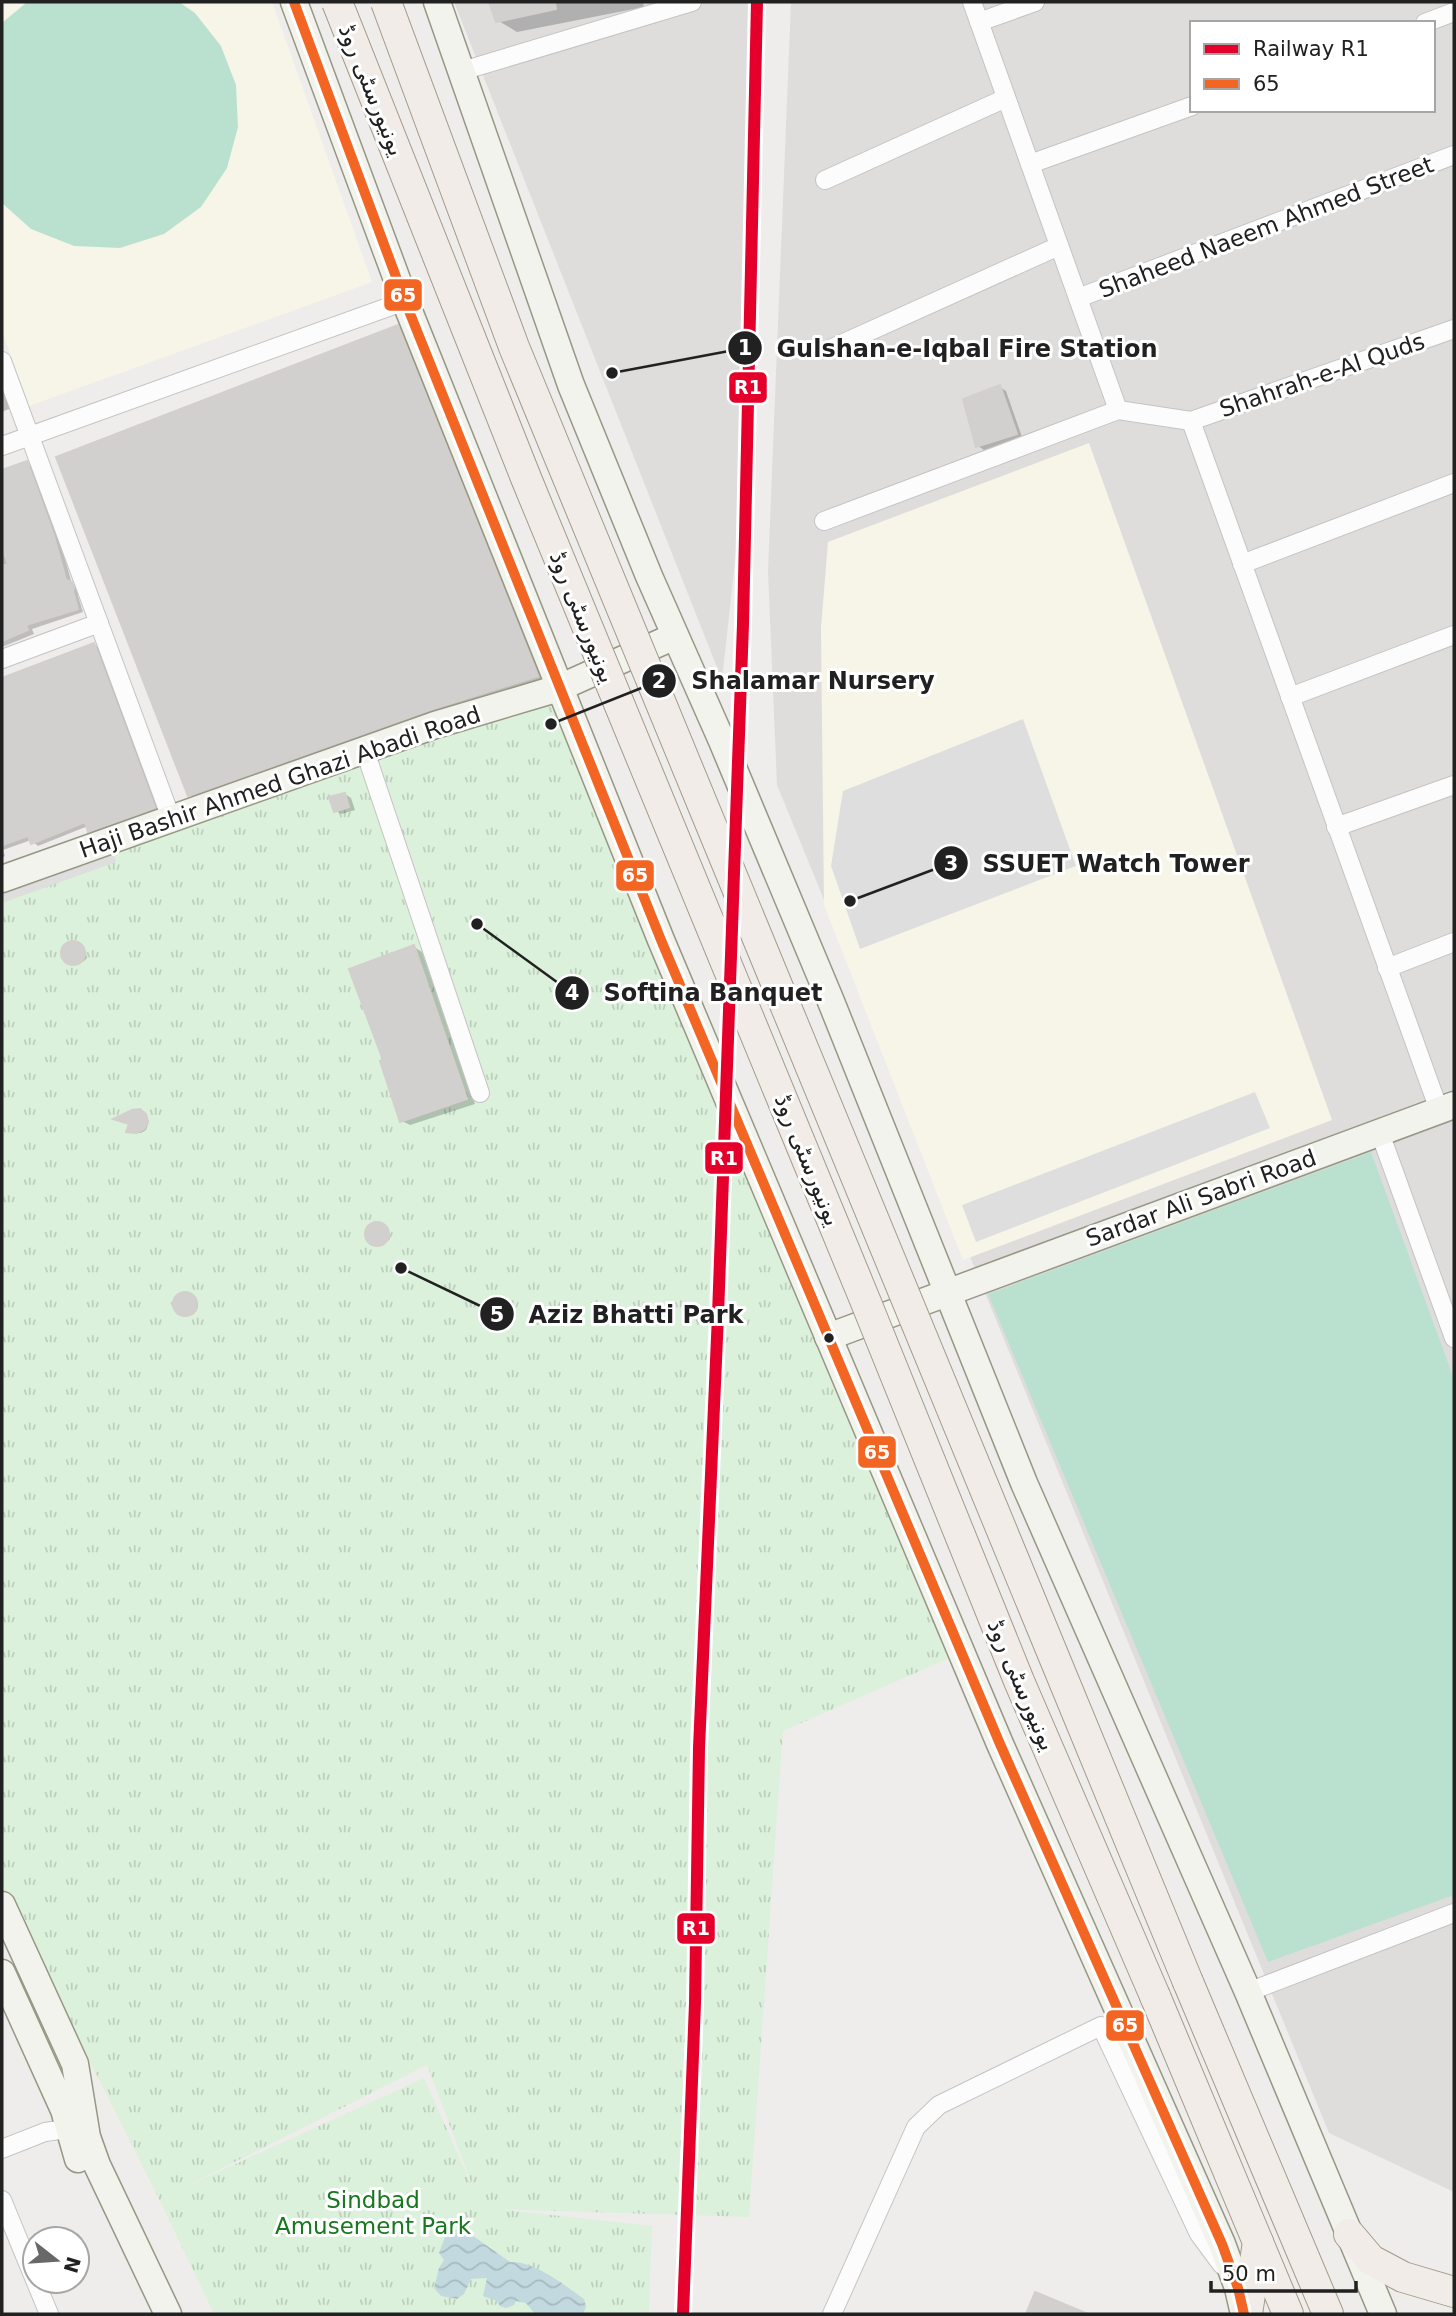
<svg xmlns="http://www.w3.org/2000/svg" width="1456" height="2316" viewBox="0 0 1456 2316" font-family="'DejaVu Sans',Vazirmatn,sans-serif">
  <defs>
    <pattern id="park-tufts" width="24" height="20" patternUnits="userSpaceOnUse" patternTransform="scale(1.75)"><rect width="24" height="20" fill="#dbf1db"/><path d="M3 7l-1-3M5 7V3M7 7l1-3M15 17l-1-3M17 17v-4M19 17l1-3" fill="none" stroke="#bccebc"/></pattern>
    <pattern id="water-waves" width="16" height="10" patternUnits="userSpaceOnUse" patternTransform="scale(1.75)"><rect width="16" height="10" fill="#c2d9df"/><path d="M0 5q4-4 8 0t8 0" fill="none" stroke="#a6babf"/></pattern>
  </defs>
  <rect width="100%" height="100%" fill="#efedeb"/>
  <g fill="#dedddc" fill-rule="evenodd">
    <polygon points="454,2 753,2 743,489 722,680"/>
    <path d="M791 2H1454V2192L1329 2133 777 785 768 571ZM1192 23H1433V110H1192Z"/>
  </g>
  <g fill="#f7f5e8">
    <polygon points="2,2 272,2 372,282 29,406 2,331"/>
    <polygon points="1089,443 1332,1120 963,1260 824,905 821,628 828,542"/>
  </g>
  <path fill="url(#park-tufts)" fill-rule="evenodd" d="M557 685 961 1653 783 1731 749 2217 496 2209 652 2226 649 2314H214L159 2199 2 1887V882ZM427 2065 474 2190 424 2078 185 2187Z"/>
  <g fill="#bae1d0">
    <polygon points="27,2 179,2 195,13 221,46 236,85 238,127 227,168 201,207 164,234 120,248 74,246 31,229 2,203 2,23"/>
    <polygon points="1371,1152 1454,1379 1454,1895 1268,1962 988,1294"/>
  </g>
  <g fill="#dfdede">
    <polygon points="1023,719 1076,866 860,949 831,866 843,791"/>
    <polygon points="113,852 116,862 2,903 2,892"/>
    <polygon points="1255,1092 1270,1128 976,1242 962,1205"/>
  </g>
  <path fill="url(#water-waves)" d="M453 2229 469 2233 510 2262C535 2261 564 2285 584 2299L586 2307 583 2314H535L526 2303 516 2301 514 2305 506 2308 500 2306 497 2301 483 2296 487 2278 471 2279 464 2294 457 2299 441 2296 434 2288 439 2268 444 2260 439 2253 446 2234Z"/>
  <g fill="#0003">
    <polygon points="490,2 643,2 644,7 517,32 497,20"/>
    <polygon points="398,327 411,335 550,683 203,803 189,795"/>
    <polygon points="2,380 11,408 2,412"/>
    <polygon points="1000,387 1006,391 1022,437 984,450 978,446"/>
    <polygon points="27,463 33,467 60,541 72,584 78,588 80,593 78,596 83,612 32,629 34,634 2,647 2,472"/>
    <polygon points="94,645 100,648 160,811 96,834 90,830 88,826 38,846 31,840 3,850 5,856 2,858 2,684"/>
    <polygon points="345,794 351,798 355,810 342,814 336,811"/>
    <polygon points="70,943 81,945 86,953 87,958 84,961 75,965 65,959 63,953 64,947"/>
    <polygon points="414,947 422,952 475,1104 410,1125 402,1121"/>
    <polygon points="143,1113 149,1121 146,1130 141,1133 128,1131"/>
    <polygon points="374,1224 387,1228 390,1239 382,1246 372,1243 367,1234 368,1228"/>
    <circle cx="187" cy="1305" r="11"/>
  </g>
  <g fill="#d2d0ce" stroke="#d2cfcc" stroke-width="2">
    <polygon points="489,2 555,2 556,9 496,22"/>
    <polygon points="398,325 538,676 430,710 188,796 56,457"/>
    <polygon points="1000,385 1017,434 976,447 963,399"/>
    <polygon points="27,461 54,536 66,580 72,582 74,588 73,591 78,609 26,625 28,630 2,641 2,566 8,564 2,548 2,470"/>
    <polygon points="94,643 155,808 88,832 85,822 31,844 28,836 2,845 2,678"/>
    <polygon points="345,793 349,807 334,812 329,797"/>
    <circle cx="73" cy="953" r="12"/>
    <polygon points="414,945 467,1099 400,1122 380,1061 383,1060 349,969"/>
    <polygon points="140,1109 146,1114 148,1122 144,1129 137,1133 126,1132 129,1124 113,1119 132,1110"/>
    <circle cx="377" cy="1234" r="12"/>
    <circle cx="185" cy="1304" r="12"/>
    <polygon points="1035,2292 1088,2314 1026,2314"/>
  </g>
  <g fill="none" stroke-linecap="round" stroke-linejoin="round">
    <g stroke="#c5c4c3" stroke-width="20">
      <g id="street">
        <polyline points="972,2 1118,410"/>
        <polyline points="979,22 1035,2"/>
        <polyline points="1425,23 1454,12"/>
        <polyline points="462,71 692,2"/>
        <polyline points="1030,164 1192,106"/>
        <polyline points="825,180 1006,98"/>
        <polyline points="1078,298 1454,155"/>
        <polyline points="828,350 1059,246"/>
        <polyline points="2,361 171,818"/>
        <polyline points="1191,421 1439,1110"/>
        <polyline points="2,446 405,301"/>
        <polyline points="824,521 1118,410 1191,421 1454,329"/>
        <polyline points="1242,564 1454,483"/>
        <polyline points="2,659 99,623"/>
        <polyline points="1290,697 1454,635"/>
        <polyline points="365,751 480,1093"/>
        <polyline points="1336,827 1454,785"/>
        <polyline points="1387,968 1454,942"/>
        <polyline points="1380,1133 1454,1338"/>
        <polyline points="1248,1992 1454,1913"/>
        <polyline points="2,2149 45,2132 67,2129 78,2125"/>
        <polyline points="2,2200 49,2314"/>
        <polyline points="832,2314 916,2127 939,2105 1101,2026 1199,2234 1222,2265"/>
      </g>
    </g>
    <g stroke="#969784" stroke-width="29">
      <g id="secondary">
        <polyline points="294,2 405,301 661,940 1000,1744 1222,2244 1238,2288 1244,2314"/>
        <polyline points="437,2 571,385 649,576 722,741 830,999 1024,1483 1248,1992 1383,2314"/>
        <polyline points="2,879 435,725 559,688 675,636"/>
        <polyline points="828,1337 1454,1105"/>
        <polyline points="2,1905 75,2064 87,2137 97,2165 168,2314"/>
        <polyline points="2,1973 64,2110 78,2159"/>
      </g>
    </g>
    <g stroke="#a49a89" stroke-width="32">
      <g id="primary">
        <polyline points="1188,1982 1328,2314"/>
        <polyline points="1155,1996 1288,2314"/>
        <polyline points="1349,2234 1371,2260 1403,2277 1454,2292"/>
        <polyline points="1247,2314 1258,2242"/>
      </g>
    </g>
    <use href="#street" stroke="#fdfcfc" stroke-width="18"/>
    <use href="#secondary" stroke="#f3f3ed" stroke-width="26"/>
    <use href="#primary" stroke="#f1ece8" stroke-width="30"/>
    <g stroke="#a49a89" stroke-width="32" stroke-linecap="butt">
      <g id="primary-bridge">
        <polyline points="337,2 526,478 865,1300 1019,1681 1155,1996"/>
        <polyline points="386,2 514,347 1188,1982"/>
      </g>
    </g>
    <use href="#primary-bridge" stroke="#f1ece8" stroke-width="30"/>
    <g stroke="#fff" stroke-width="16">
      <polyline id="bus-1" points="294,2 405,301 661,940 1000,1744 1222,2244 1238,2288 1244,2314"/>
    </g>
    <use href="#bus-1" stroke="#f26522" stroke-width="10"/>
    <g stroke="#fff" stroke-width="18">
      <polyline id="rail-1" points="683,2314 695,2003 699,1748 718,1315 743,624 757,2"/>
    </g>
    <use href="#rail-1" stroke="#e4002b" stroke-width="12"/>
  </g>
  <circle fill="#212121" stroke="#fff" stroke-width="2.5" cx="829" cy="1338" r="6"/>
  <g text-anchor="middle" stroke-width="6" stroke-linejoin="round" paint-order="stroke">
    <g font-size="23" fill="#212121" stroke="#fff">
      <text transform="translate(372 90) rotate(68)" y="8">یونیورسٹی روڈ</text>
      <text transform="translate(1266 227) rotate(-21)" y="8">Shaheed Naeem Ahmed Street</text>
      <text transform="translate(1322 375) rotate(-19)" y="8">Shahrah-e-Al Quds</text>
      <text transform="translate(583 617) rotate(68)" y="8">یونیورسٹی روڈ</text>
      <text transform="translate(280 782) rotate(-19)" y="8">Haji Bashir Ahmed Ghazi Abadi Road</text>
      <text transform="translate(808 1160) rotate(68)" y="8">یونیورسٹی روڈ</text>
      <text transform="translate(1201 1198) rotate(-20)" y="8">Sardar Ali Sabri Road</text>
      <text transform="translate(1022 1685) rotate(67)" y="8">یونیورسٹی روڈ</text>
    </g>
    <g font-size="23" fill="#17781d" stroke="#fff">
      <text x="373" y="2208">Sindbad<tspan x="373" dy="26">Amusement Park</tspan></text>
    </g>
  </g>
  <path fill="none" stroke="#212121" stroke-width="2.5" d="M612 373L745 348M551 724L659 681M850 901L951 863M477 924L572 993M401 1268L497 1314"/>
  <g fill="#212121" stroke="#fff" stroke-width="2.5">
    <circle cx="612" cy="373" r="7"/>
    <circle cx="551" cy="724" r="7"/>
    <circle cx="850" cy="901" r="7"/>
    <circle cx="477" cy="924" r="7"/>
    <circle cx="401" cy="1268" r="7"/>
    <circle cx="745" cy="348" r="18"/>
    <circle cx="659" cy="681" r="18"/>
    <circle cx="951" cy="863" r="18"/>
    <circle cx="572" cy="993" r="18"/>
    <circle cx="497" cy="1314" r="18"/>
  </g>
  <g font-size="21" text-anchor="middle" font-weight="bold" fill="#fff">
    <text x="745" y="355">1</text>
    <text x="659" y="688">2</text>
    <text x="951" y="871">3</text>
    <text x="572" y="1000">4</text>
    <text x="497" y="1322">5</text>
  </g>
  <g font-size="24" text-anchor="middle" font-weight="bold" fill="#212121" stroke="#fff" stroke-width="6" stroke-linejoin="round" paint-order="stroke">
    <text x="967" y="357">Gulshan-e-Iqbal Fire Station</text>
    <text x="813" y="689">Shalamar Nursery</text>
    <text x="1116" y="872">SSUET Watch Tower</text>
    <text x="713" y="1001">Softina Banquet</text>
    <text x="636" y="1323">Aziz Bhatti Park</text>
  </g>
  <g stroke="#fff" stroke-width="2.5">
    <rect x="383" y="278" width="40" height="34" rx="7" fill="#f26522"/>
    <rect x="728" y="371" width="40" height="33" rx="7" fill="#e4002b"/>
    <rect x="615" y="859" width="40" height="33" rx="7" fill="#f26522"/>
    <rect x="704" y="1141" width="40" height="34" rx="7" fill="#e4002b"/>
    <rect x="857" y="1435" width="40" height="34" rx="7" fill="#f26522"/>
    <rect x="676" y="1912" width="40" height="33" rx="7" fill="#e4002b"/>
    <rect x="1105" y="2009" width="40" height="33" rx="7" fill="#f26522"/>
  </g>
  <g font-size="19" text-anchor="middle" font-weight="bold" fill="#fff">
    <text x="403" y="302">65</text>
    <text x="748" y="394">R1</text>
    <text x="635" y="882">65</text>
    <text x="724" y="1165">R1</text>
    <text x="877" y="1459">65</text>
    <text x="696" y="1935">R1</text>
    <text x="1125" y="2032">65</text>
  </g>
  <rect width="1456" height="2316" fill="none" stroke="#212121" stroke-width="7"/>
  <rect x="1190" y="21" width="245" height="91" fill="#ffffff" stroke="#a6a6a6" stroke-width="2"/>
  <rect x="1204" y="44" width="35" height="10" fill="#e4002b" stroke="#a6a6a6" stroke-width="2"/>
  <text x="1253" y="56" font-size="21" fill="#212121">Railway R1</text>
  <rect x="1204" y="79" width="35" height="10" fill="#f26522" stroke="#a6a6a6" stroke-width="2"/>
  <text x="1253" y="91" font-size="21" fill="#212121">65</text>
  <g transform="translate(56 2260) rotate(107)"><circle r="33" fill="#ffffff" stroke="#a6a6a6" stroke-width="2"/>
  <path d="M0-5L12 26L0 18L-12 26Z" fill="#696868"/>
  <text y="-10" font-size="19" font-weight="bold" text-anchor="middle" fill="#212121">N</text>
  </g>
  <path d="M1211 2281v10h145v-10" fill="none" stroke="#212121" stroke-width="3.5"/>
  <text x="1222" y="2281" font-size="21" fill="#212121" stroke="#ffffff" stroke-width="5" paint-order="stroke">50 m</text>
</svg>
